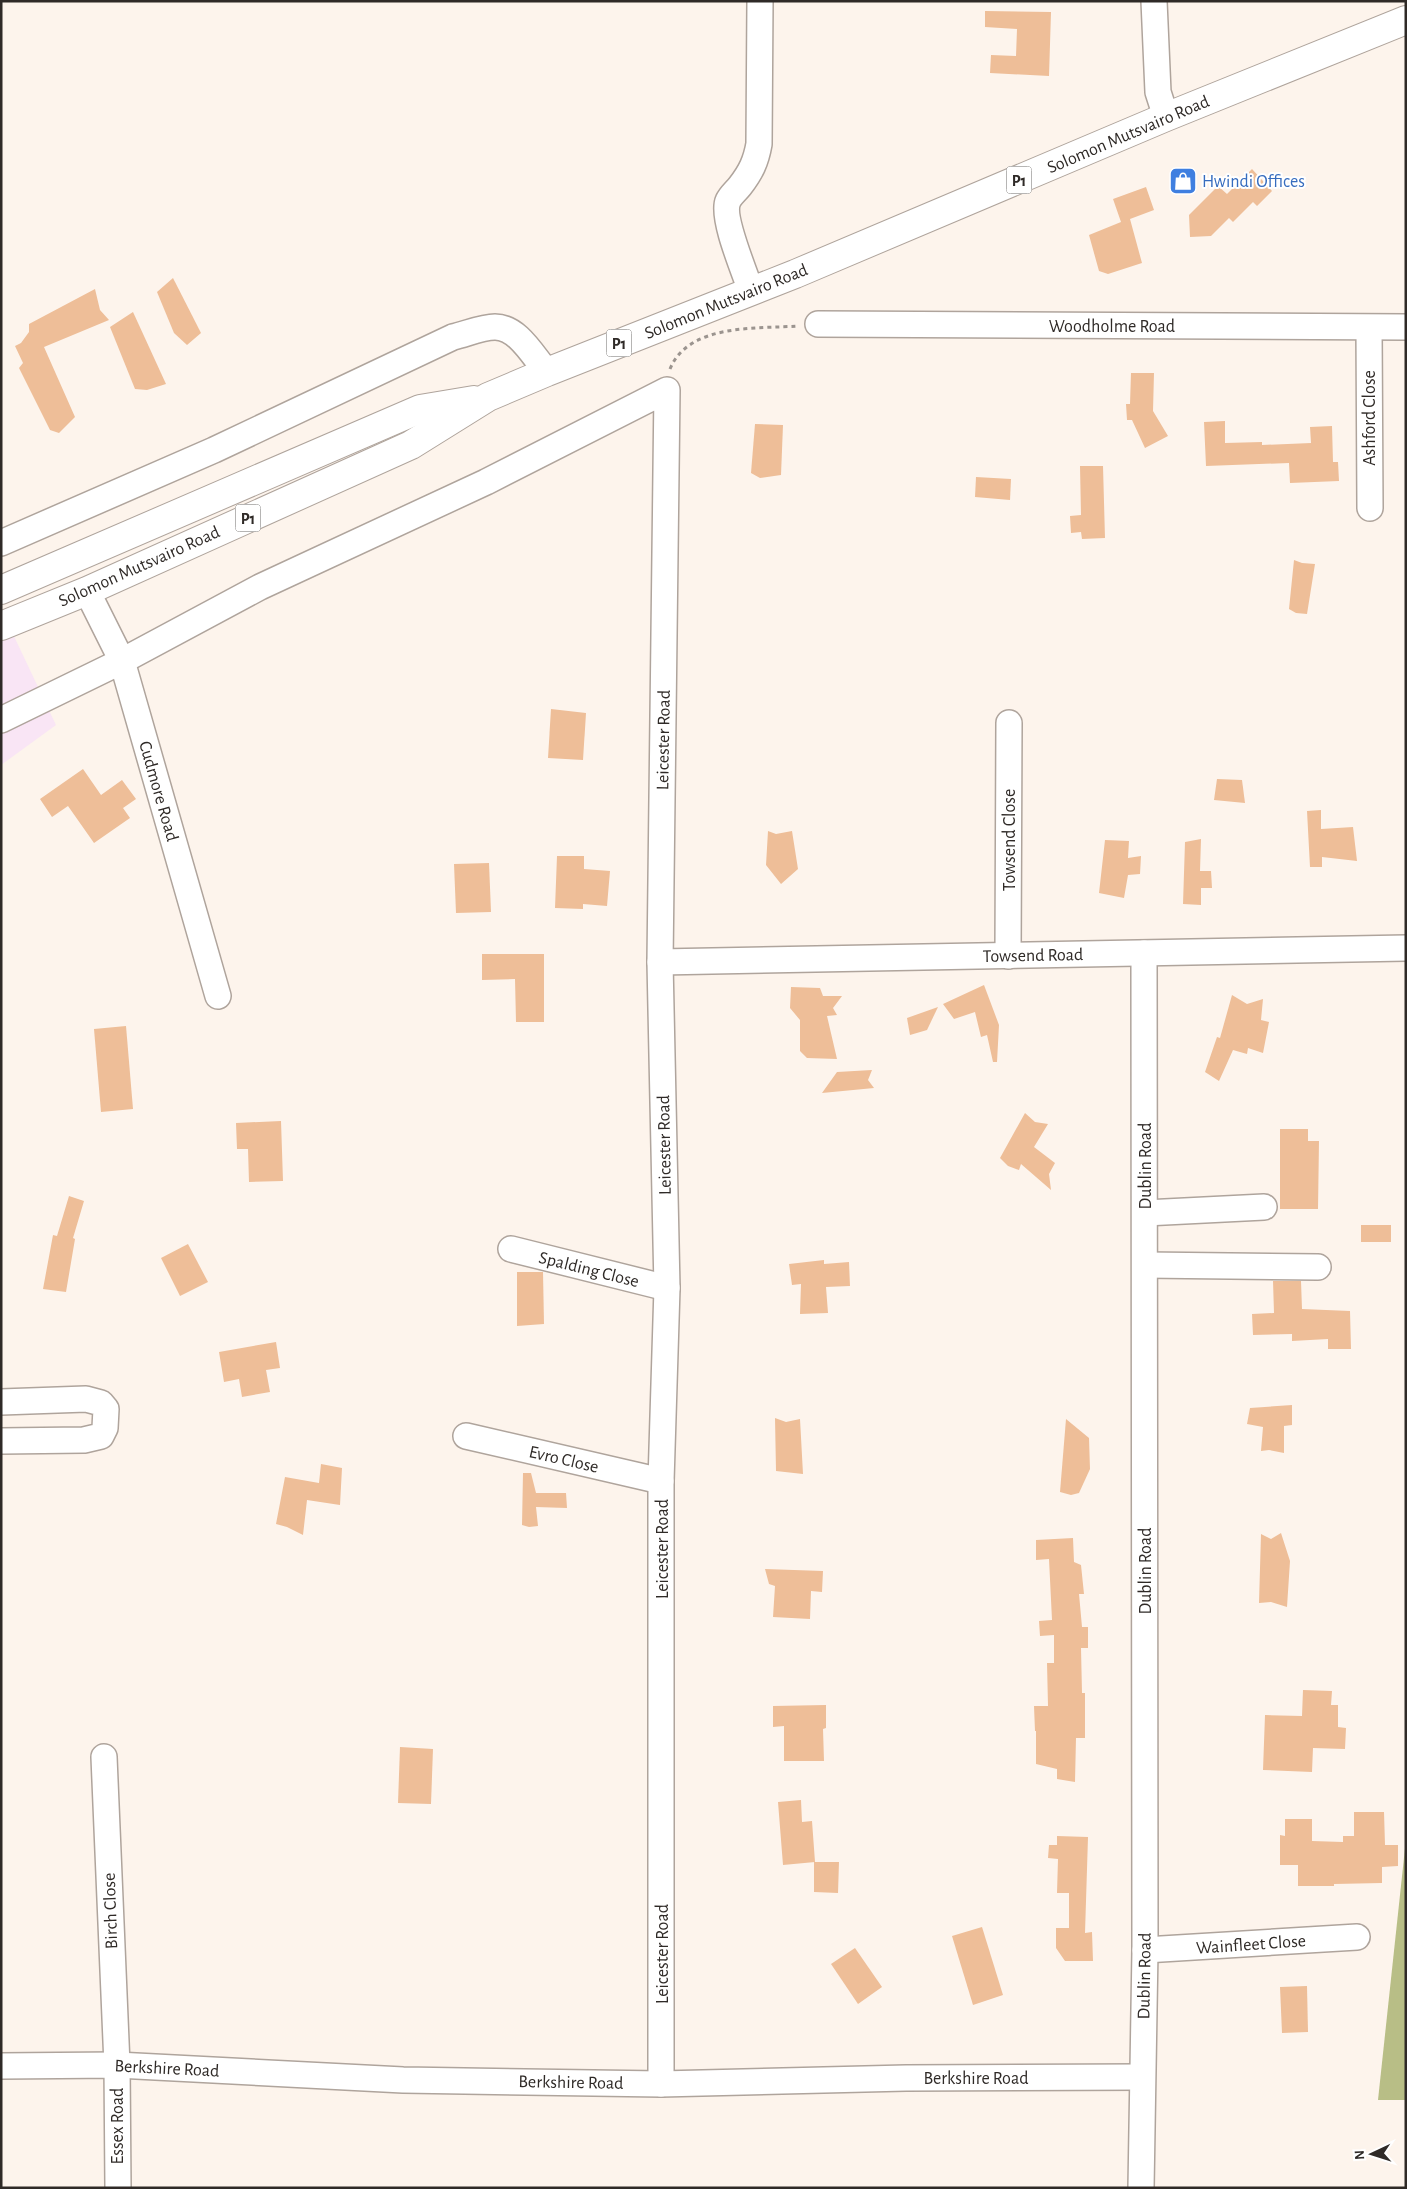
<svg xmlns="http://www.w3.org/2000/svg" width="1407" height="2189" viewBox="0 0 1407 2189" font-family="'Alegreya Sans',sans-serif">
  <rect width="100%" height="100%" fill="#fdf4ec"/>
  <polygon fill="#f9e5f5" points="12,632 56,725 1,765 1,637"/>
  <polygon fill="#b8be86" points="1406,1839 1406,2100 1378,2100"/>
  <g fill="#eebe98">
    <polygon points="985,11 1051,12 1049,76 990,73 991,55 1016,56 1017,29 985,27"/>
    <polygon points="1189,168 1192,191 1177,193 1174,171"/>
    <polygon points="1252,169 1272,191 1257,206 1253,202 1233,222 1229,218 1211,236 1190,237 1189,215 1218,186 1227,194"/>
    <polygon points="1146,187 1154,210 1130,219 1142,263 1108,274 1099,271 1089,235 1121,222 1113,199"/>
    <polygon points="173,278 201,333 187,345 174,333 157,292"/>
    <polygon points="95,289 100,310 109,320 44,347 75,417 59,433 50,430 19,368 23,363 15,346 21,343 29,332 29,324"/>
    <polygon points="133,312 166,384 147,390 135,389 110,327"/>
    <polygon points="1131,373 1154,373 1153,411 1168,436 1145,448 1132,420 1127,420 1126,404 1130,404"/>
    <polygon points="1225,421 1225,443 1262,442 1262,445 1311,443 1310,427 1332,426 1333,462 1338,462 1339,481 1290,483 1289,463 1206,466 1204,422"/>
    <polygon points="755,424 783,425 781,475 760,478 751,473"/>
    <polygon points="1080,466 1103,466 1105,538 1082,539 1081,532 1071,533 1070,516 1081,515"/>
    <polygon points="976,477 1011,479 1010,500 975,497"/>
    <polygon points="1294,560 1302,563 1315,564 1307,614 1296,613 1289,609"/>
    <polygon points="551,709 586,713 583,760 548,758"/>
    <polygon points="83,769 101,795 122,780 136,799 123,808 130,818 94,843 68,806 52,817 40,799"/>
    <polygon points="1217,779 1242,780 1245,803 1214,800"/>
    <polygon points="1321,810 1321,829 1353,827 1357,861 1322,857 1322,867 1310,867 1307,811"/>
    <polygon points="768,831 776,834 792,831 798,869 781,884 766,865"/>
    <polygon points="1201,839 1200,871 1211,871 1212,888 1201,888 1201,905 1183,904 1185,842"/>
    <polygon points="1105,840 1129,841 1128,858 1141,856 1140,874 1128,875 1124,898 1099,893"/>
    <polygon points="557,856 584,856 584,869 610,871 607,906 583,904 583,909 555,908"/>
    <polygon points="489,863 491,912 456,913 454,864"/>
    <polygon points="482,954 544,954 544,1022 516,1022 515,979 482,980"/>
    <polygon points="984,985 999,1025 997,1062 993,1062 987,1035 981,1037 975,1012 954,1019 943,1004"/>
    <polygon points="791,987 820,988 823,996 842,996 833,1008 837,1015 827,1016 837,1059 807,1058 800,1051 800,1020 790,1008"/>
    <polygon points="1232,995 1247,1004 1263,999 1261,1020 1269,1022 1263,1053 1248,1048 1247,1054 1233,1050 1219,1081 1205,1072 1217,1037 1220,1038"/>
    <polygon points="938,1007 927,1030 910,1035 907,1018"/>
    <polygon points="126,1026 133,1109 101,1112 94,1029"/>
    <polygon points="872,1070 868,1080 874,1088 822,1093 837,1072"/>
    <polygon points="1025,1113 1035,1122 1048,1124 1034,1147 1055,1163 1049,1174 1051,1190 1021,1164 1019,1170 1008,1166 1000,1158"/>
    <polygon points="281,1121 283,1181 249,1182 248,1149 237,1149 236,1123"/>
    <polygon points="1280,1129 1308,1129 1308,1141 1319,1141 1318,1209 1280,1209"/>
    <polygon points="69,1196 84,1201 73,1238 75,1239 66,1292 43,1289 53,1235 57,1236"/>
    <rect x="1361" y="1225" width="30" height="17"/>
    <polygon points="188,1244 208,1282 180,1296 161,1258"/>
    <polygon points="824,1260 824,1264 849,1262 850,1286 826,1287 828,1313 800,1314 801,1284 792,1285 789,1264"/>
    <polygon points="517,1272 543,1272 544,1324 517,1326"/>
    <polygon points="1273,1281 1301,1281 1302,1309 1350,1311 1351,1349 1328,1349 1328,1339 1292,1341 1292,1334 1253,1335 1252,1314 1274,1313"/>
    <polygon points="276,1342 280,1368 266,1370 270,1392 242,1397 239,1379 224,1382 219,1352"/>
    <polygon points="1292,1405 1292,1425 1284,1426 1284,1453 1269,1450 1261,1451 1263,1427 1247,1424 1250,1408"/>
    <polygon points="775,1418 786,1422 800,1419 803,1474 776,1471"/>
    <polygon points="1066,1419 1089,1438 1090,1469 1079,1493 1071,1495 1060,1492"/>
    <polygon points="321,1464 342,1468 340,1505 307,1500 303,1535 287,1527 276,1524 285,1477 319,1483"/>
    <polygon points="523,1473 531,1473 536,1493 566,1493 567,1508 536,1507 538,1526 529,1527 522,1525"/>
    <polygon points="1281,1533 1290,1561 1287,1607 1271,1602 1259,1603 1261,1534 1271,1539"/>
    <polygon points="1073,1538 1074,1562 1081,1565 1084,1594 1079,1594 1082,1627 1088,1627 1088,1648 1081,1648 1082,1693 1085,1693 1085,1738 1076,1738 1075,1782 1057,1779 1057,1769 1036,1764 1036,1731 1035,1731 1034,1706 1048,1706 1047,1663 1054,1663 1054,1635 1040,1636 1039,1621 1052,1620 1049,1559 1036,1560 1036,1540"/>
    <polygon points="765,1569 823,1571 822,1592 811,1591 810,1619 773,1617 775,1586 769,1584"/>
    <polygon points="1303,1690 1332,1691 1331,1705 1338,1705 1338,1727 1346,1728 1345,1749 1313,1748 1312,1772 1263,1770 1265,1715 1302,1716"/>
    <polygon points="826,1705 826,1728 823,1729 824,1761 784,1761 784,1726 773,1727 773,1706"/>
    <polygon points="400,1747 433,1749 431,1804 398,1803"/>
    <polygon points="801,1800 802,1822 812,1821 815,1862 783,1865 778,1802"/>
    <polygon points="1354,1812 1384,1812 1385,1845 1398,1845 1398,1866 1382,1867 1382,1883 1334,1884 1334,1886 1298,1886 1298,1865 1280,1865 1280,1835 1285,1836 1285,1819 1312,1819 1312,1841 1343,1842 1343,1836 1354,1836"/>
    <polygon points="1057,1836 1088,1837 1085,1933 1092,1932 1093,1961 1065,1961 1056,1948 1056,1928 1069,1928 1069,1893 1057,1893 1058,1859 1048,1858 1049,1845 1057,1845"/>
    <polygon points="814,1862 839,1862 838,1893 814,1892"/>
    <polygon points="982,1927 1003,1995 973,2005 952,1936"/>
    <polygon points="855,1948 882,1987 858,2004 831,1964"/>
    <polygon points="1307,1986 1308,2032 1282,2033 1280,1987"/>
  </g>
  <g fill="none" stroke-linecap="round" stroke-linejoin="round">
    <g stroke="#afa49c" stroke-width="28">
      <g id="minor">
        <polyline points="1154,1 1158,92 1166,117"/>
        <path d="M751 291C745 273 721 217 728 201 730 196 736 191 740 186 751 172 756 161 759 144L760 1"/>
        <polyline points="818,324 1406,327"/>
        <polyline points="1369,328 1370,508"/>
        <path d="M1 543 214 450 453 337C466 334 482 327 495 327 518 327 533 356 547 372"/>
        <polyline points="87,591 122,661 218,996"/>
        <polyline points="1,720 122,661 260,587 486,482 667,390 660,962 667,1288 661,1481 661,2084"/>
        <polyline points="1008,956 1009,723"/>
        <polyline points="660,962 1406,948"/>
        <polyline points="1145,1213 1264,1207"/>
        <polyline points="511,1249 667,1288"/>
        <polyline points="1145,1265 1318,1267"/>
        <polyline points="1,1402 86,1399 101,1403 106,1409 105,1428 101,1436 84,1440 1,1441"/>
        <polyline points="466,1436 661,1481"/>
        <polyline points="104,1757 117,2065 118,2188"/>
        <polyline points="1145,1950 1357,1937"/>
        <polyline points="1,2066 117,2065 403,2080 661,2084 906,2078 1142,2077"/>
        <polyline points="1141,2188 1145,1950 1144,953"/>
      </g>
    </g>
    <g stroke="#afa49c" stroke-width="30">
      <g id="highway">
        <polyline points="1,590 420,409 474,400"/>
        <polyline points="1,626 87,591 411,445 488,397 547,372 795,274 1166,117 1406,20"/>
      </g>
    </g>
    <path stroke="#9b948f" stroke-width="3" stroke-dasharray="4 4" stroke-linecap="butt" d="M670 369C689 323 757 329 798 326"/>
    <use href="#minor" stroke="#fff" stroke-width="25"/>
    <use href="#highway" stroke="#fff" stroke-width="28"/>
  </g>
  <defs>
    <g id="shop-square" transform="scale(1.4375)"><rect x="-9" y="-9" width="18" height="18" rx="4" fill="#3f7fe0" stroke="#fff"/><path d="M-5-2.5h2.3a2.7 3.5 0 0 1 5.4 0H5L5.5 6h-11ZM-1.5-2.5h3a1.5 2.3 0 0 0-3 0Z" fill="#fff"/></g>
  </defs>
  <g fill-rule="evenodd">
    <use href="#shop-square" x="1183" y="181"/>
  </g>
  <g text-anchor="middle" stroke-width="4" stroke-linejoin="round" paint-order="stroke">
    <g fill="#fff" stroke="#6d6a68" stroke-width="1">
      <rect x="1006.5" y="166.5" width="25" height="27" rx="4"/>
      <rect x="606.5" y="329.5" width="25" height="27" rx="4"/>
      <rect x="235.5" y="504.5" width="25" height="27" rx="4"/>
    </g>
    <g font-size="16" font-weight="bold" fill="#2f2a27">
      <text x="1019" y="186">P1</text>
      <text x="619" y="349">P1</text>
      <text x="248" y="524">P1</text>
    </g>
    <g font-size="18" fill="#2f2a27" stroke="#fff">
      <text transform="translate(1128 134) rotate(-23)" y="6">Solomon Mutsvairo Road</text>
      <text transform="translate(726 301) rotate(-22)" y="6">Solomon Mutsvairo Road</text>
      <text x="1112" y="332">Woodholme Road</text>
      <text transform="translate(1369 418) rotate(-90)" y="6">Ashford Close</text>
      <text transform="translate(139 566) rotate(-24)" y="6">Solomon Mutsvairo Road</text>
      <text transform="translate(663 740) rotate(-89)" y="6">Leicester Road</text>
      <text transform="translate(159 791) rotate(74)" y="6">Cudmore Road</text>
      <text transform="translate(1009 840) rotate(-90)" y="6">Towsend Close</text>
      <text transform="translate(1033 955) rotate(-1)" y="6">Towsend Road</text>
      <text transform="translate(664 1145) rotate(-91)" y="6">Leicester Road</text>
      <text transform="translate(1145 1166) rotate(-90)" y="6">Dublin Road</text>
      <text transform="translate(589 1269) rotate(14)" y="6">Spalding Close</text>
      <text transform="translate(564 1459) rotate(13)" y="6">Evro Close</text>
      <text transform="translate(662 1549) rotate(-90)" y="6">Leicester Road</text>
      <text transform="translate(1145 1571) rotate(-90)" y="6">Dublin Road</text>
      <text transform="translate(110 1911) rotate(-92)" y="6">Birch Close</text>
      <text transform="translate(1251 1944) rotate(-4)" y="6">Wainfleet Close</text>
      <text transform="translate(662 1954) rotate(-90)" y="6">Leicester Road</text>
      <text transform="translate(1144 1976) rotate(-89)" y="6">Dublin Road</text>
      <text transform="translate(167 2068) rotate(3)" y="6">Berkshire Road</text>
      <text x="976" y="2084">Berkshire Road</text>
      <text transform="translate(571 2082) rotate(1)" y="6">Berkshire Road</text>
      <text transform="translate(117 2126) rotate(-90)" y="6">Essex Road</text>
    </g>
    <g font-size="18" fill="#366cbe" stroke="#fff" text-anchor="start">
      <text x="1202" y="187">Hwindi Offices</text>
    </g>
  </g>
  <rect width="1407" height="2189" fill="none" stroke="#2f2a27" stroke-width="5"/>
  <g transform="translate(1372 2154) rotate(266)" stroke="#ffffff" stroke-width="4" paint-order="stroke">
  <path d="M0-4L9 19L0 12L-9 19Z" fill="#2f2a27"/>
  <text y="-8" font-size="14" font-weight="bold" text-anchor="middle" fill="#2f2a27">N</text>
  </g>
</svg>
